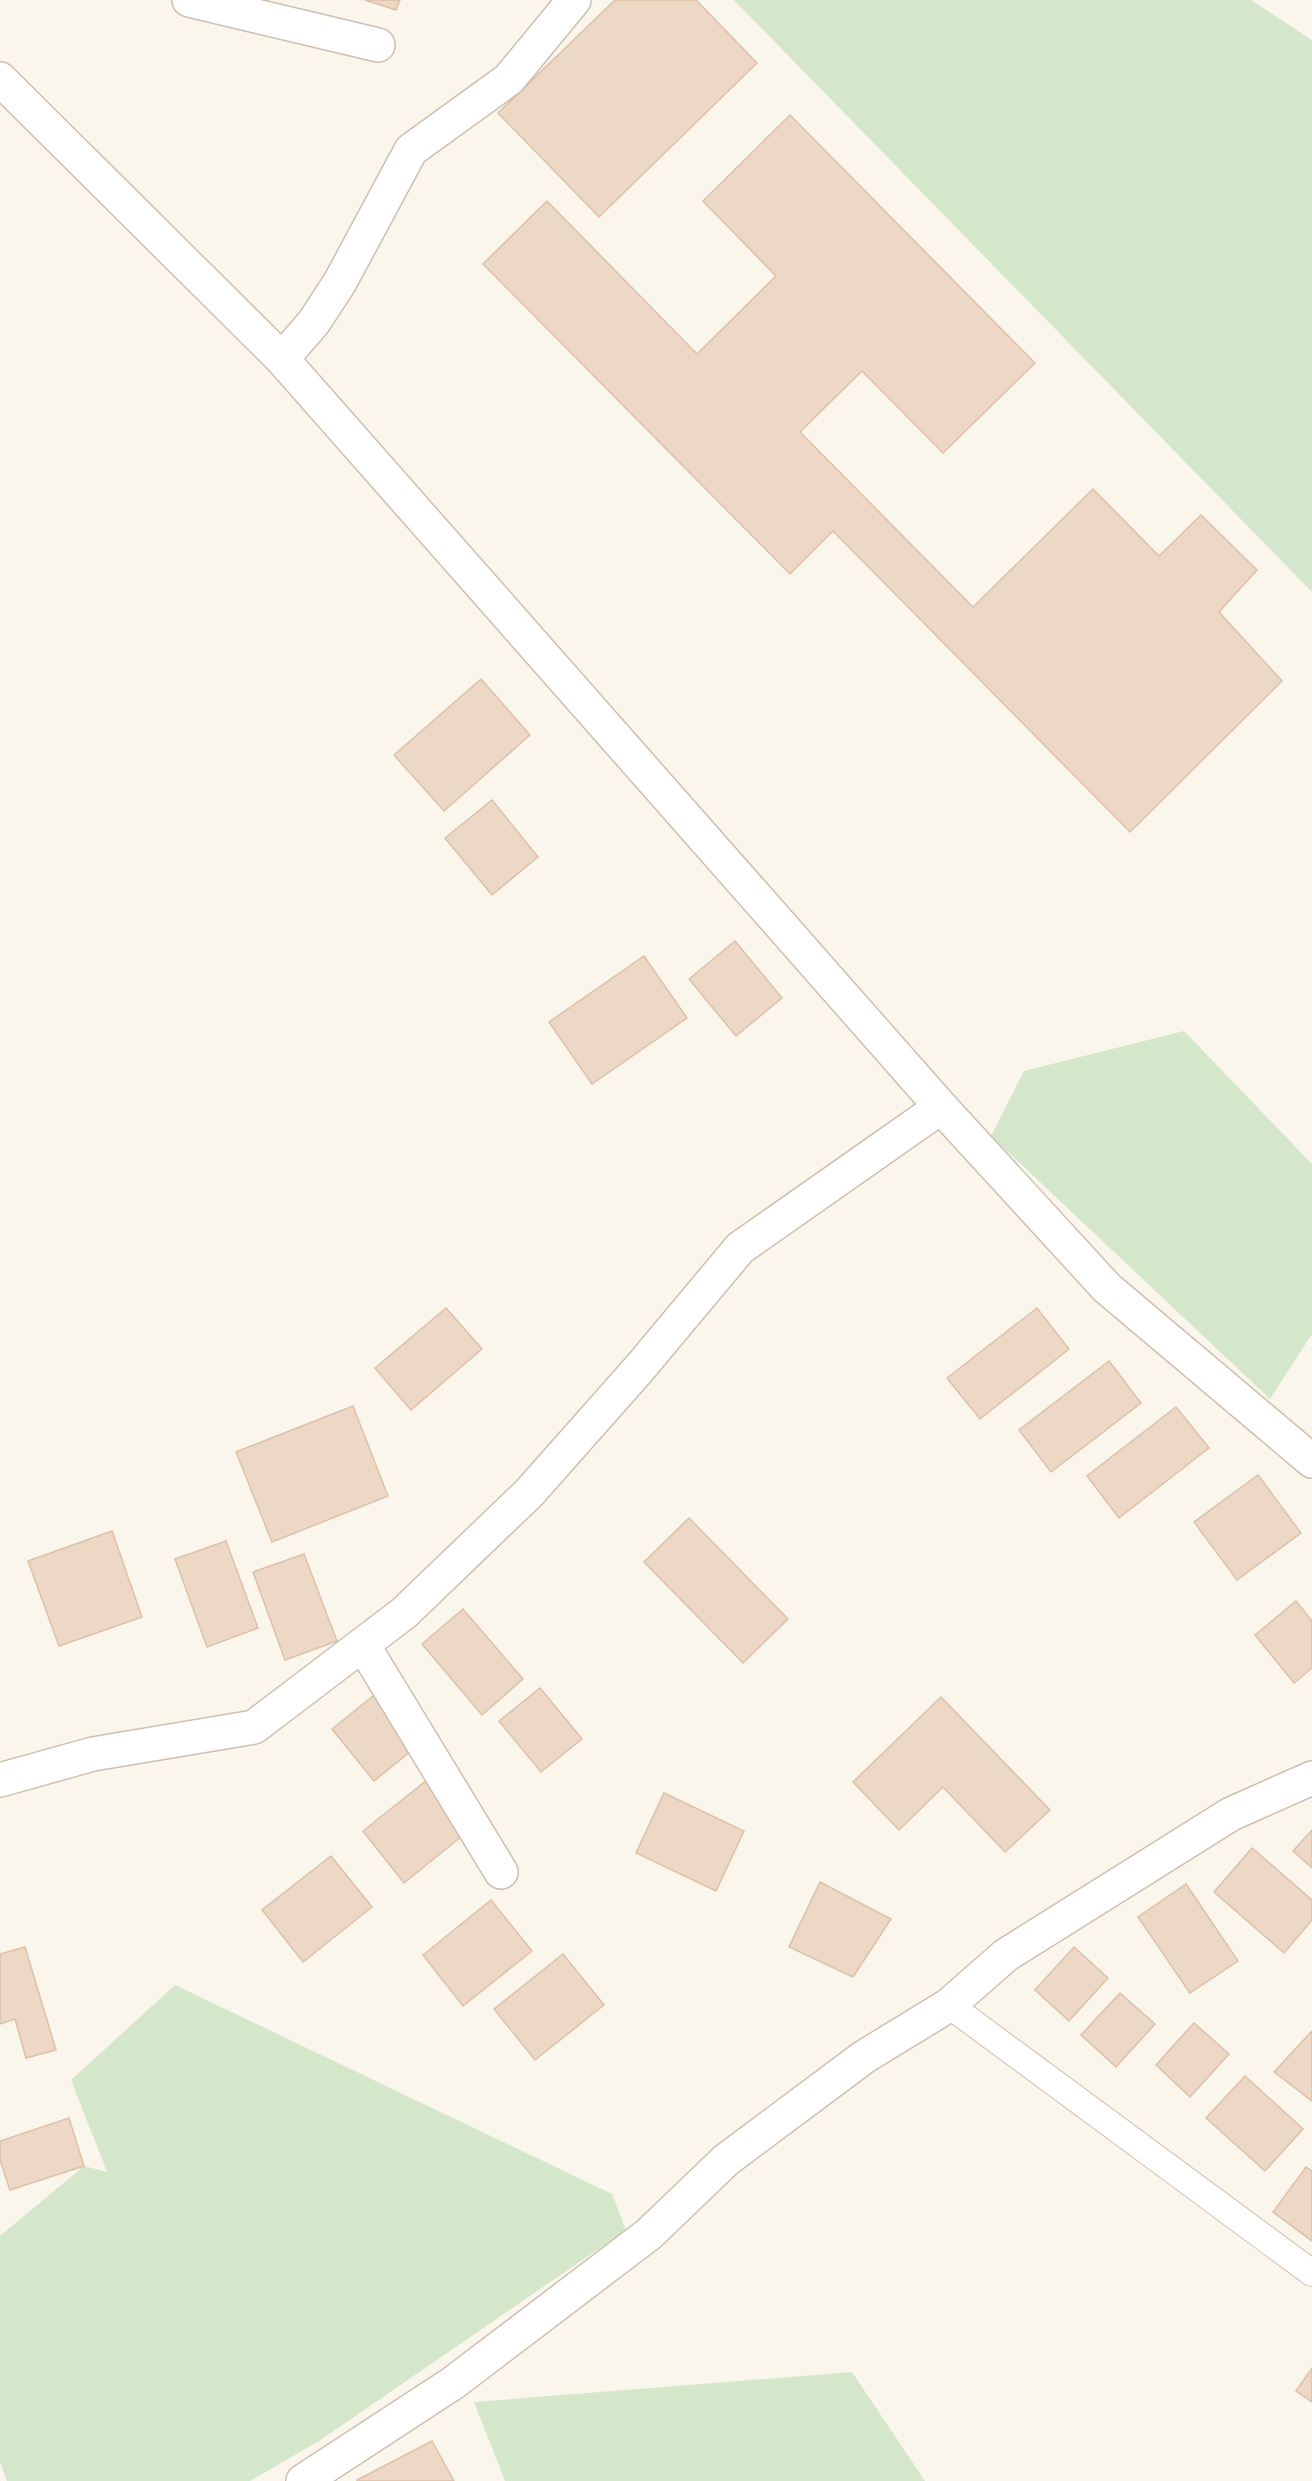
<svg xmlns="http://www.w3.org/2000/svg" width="1312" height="2481" viewBox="0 0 1312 2481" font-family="Manrope,sans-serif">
  <rect width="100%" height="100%" fill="#faf6eb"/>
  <g fill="#d4e7cb">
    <polygon points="734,0 1251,0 1312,40 1312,592"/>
    <polygon points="1184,1031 1312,1164 1312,1334 1270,1399 991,1136 1024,1071"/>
    <polygon points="175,1985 612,2194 626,2230 319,2441 250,2481 7,2481 0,2462 0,2236 84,2166 107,2172 71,2080"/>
    <polygon points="852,2372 925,2481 505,2481 474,2402"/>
  </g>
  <g fill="#edd8c6" stroke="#ddc0a8" stroke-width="1.5">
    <polygon points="365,0 400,0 396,10"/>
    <polygon points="615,0 696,0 757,63 599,217 498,113"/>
    <polygon points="790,115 1035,363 943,453 862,371 800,432 973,607 1093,489 1159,556 1201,515 1257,570 1219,612 1282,681 1130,832 833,531 790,574 483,264 547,201 697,354 776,276 703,201"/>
    <polygon points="481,679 530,735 444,811 394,755"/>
    <polygon points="492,800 538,857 492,895 445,838"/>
    <polygon points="735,941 782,998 736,1036 689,979"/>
    <polygon points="644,956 687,1018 592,1084 549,1022"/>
    <polygon points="446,1308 482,1349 411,1410 375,1368"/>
    <polygon points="1037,1308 1069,1349 980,1419 947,1378"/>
    <polygon points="1109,1361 1141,1403 1051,1472 1019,1430"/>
    <polygon points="353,1406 388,1496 272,1542 236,1452"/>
    <polygon points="1176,1407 1209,1448 1119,1518 1087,1476"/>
    <polygon points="1258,1475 1301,1533 1237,1580 1194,1522"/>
    <polygon points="689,1518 788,1619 743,1663 644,1562"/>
    <polygon points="112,1531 142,1617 59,1646 28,1561"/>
    <polygon points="226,1541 258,1628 207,1647 175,1559"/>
    <polygon points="304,1554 337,1641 285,1660 253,1572"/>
    <polygon points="1296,1601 1312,1621 1312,1668 1294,1683 1255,1635"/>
    <polygon points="463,1609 523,1679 482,1715 422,1644"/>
    <polygon points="540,1688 582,1739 541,1772 499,1721"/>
    <polygon points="373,1696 415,1748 374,1781 332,1729"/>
    <polygon points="941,1697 1050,1810 1005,1852 943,1787 899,1830 853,1782"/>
    <polygon points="432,1776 472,1828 404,1883 363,1831"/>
    <polygon points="664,1793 744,1831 716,1891 636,1853"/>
    <polygon points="1312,1830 1312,1868 1293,1851"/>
    <polygon points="1252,1848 1312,1900 1312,1920 1284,1953 1214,1892"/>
    <polygon points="331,1856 372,1907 303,1962 262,1910"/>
    <polygon points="820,1882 891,1919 853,1977 789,1947"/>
    <polygon points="1186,1884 1238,1961 1190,1993 1138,1917"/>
    <polygon points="491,1900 532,1951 463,2006 423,1955"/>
    <polygon points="25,1947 56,2050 26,2058 15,2019 0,2024 0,1954"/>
    <polygon points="1074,1947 1108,1978 1069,2021 1035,1990"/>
    <polygon points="563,1954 604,2005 535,2060 494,2009"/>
    <polygon points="1120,1993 1155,2024 1116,2067 1081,2035"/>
    <polygon points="1194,2023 1229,2054 1190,2097 1156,2065"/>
    <polygon points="1312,2031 1312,2101 1274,2072"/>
    <polygon points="1245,2076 1303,2129 1265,2171 1206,2118"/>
    <polygon points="69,2118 84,2166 10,2190 0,2160 0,2141"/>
    <polygon points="1306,2167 1312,2171 1312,2241 1273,2212"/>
    <polygon points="1312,2368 1312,2402 1296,2391"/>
    <polygon points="432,2441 454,2481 357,2481 357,2480"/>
  </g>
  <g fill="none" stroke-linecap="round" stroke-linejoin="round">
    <g stroke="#ccbfb2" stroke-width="28">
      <polyline id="lane" points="949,2005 1312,2273"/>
    </g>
    <g stroke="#ccbfb2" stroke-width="36">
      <g id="street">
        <polyline points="189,0 378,45"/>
        <polyline points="282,359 314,322 340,282 411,150 509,79 574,0"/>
        <polyline points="363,1645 501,1872"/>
        <polyline points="0,1780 93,1754 254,1727 404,1613 529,1493 638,1370 740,1248 941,1107"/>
        <polyline points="303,2481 453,2383 649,2234 726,2160 864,2057 949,2005 1006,1955 1231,1814 1312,1778"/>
      </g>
    </g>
    <g stroke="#cebfb0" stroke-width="36">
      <polyline id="secondary" points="0,79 282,359 941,1107 1107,1288 1312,1461"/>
    </g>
    <use href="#lane" stroke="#fff" stroke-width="26"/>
    <use href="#street" stroke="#fff" stroke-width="33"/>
    <use href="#secondary" stroke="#fff" stroke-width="33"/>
  </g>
</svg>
